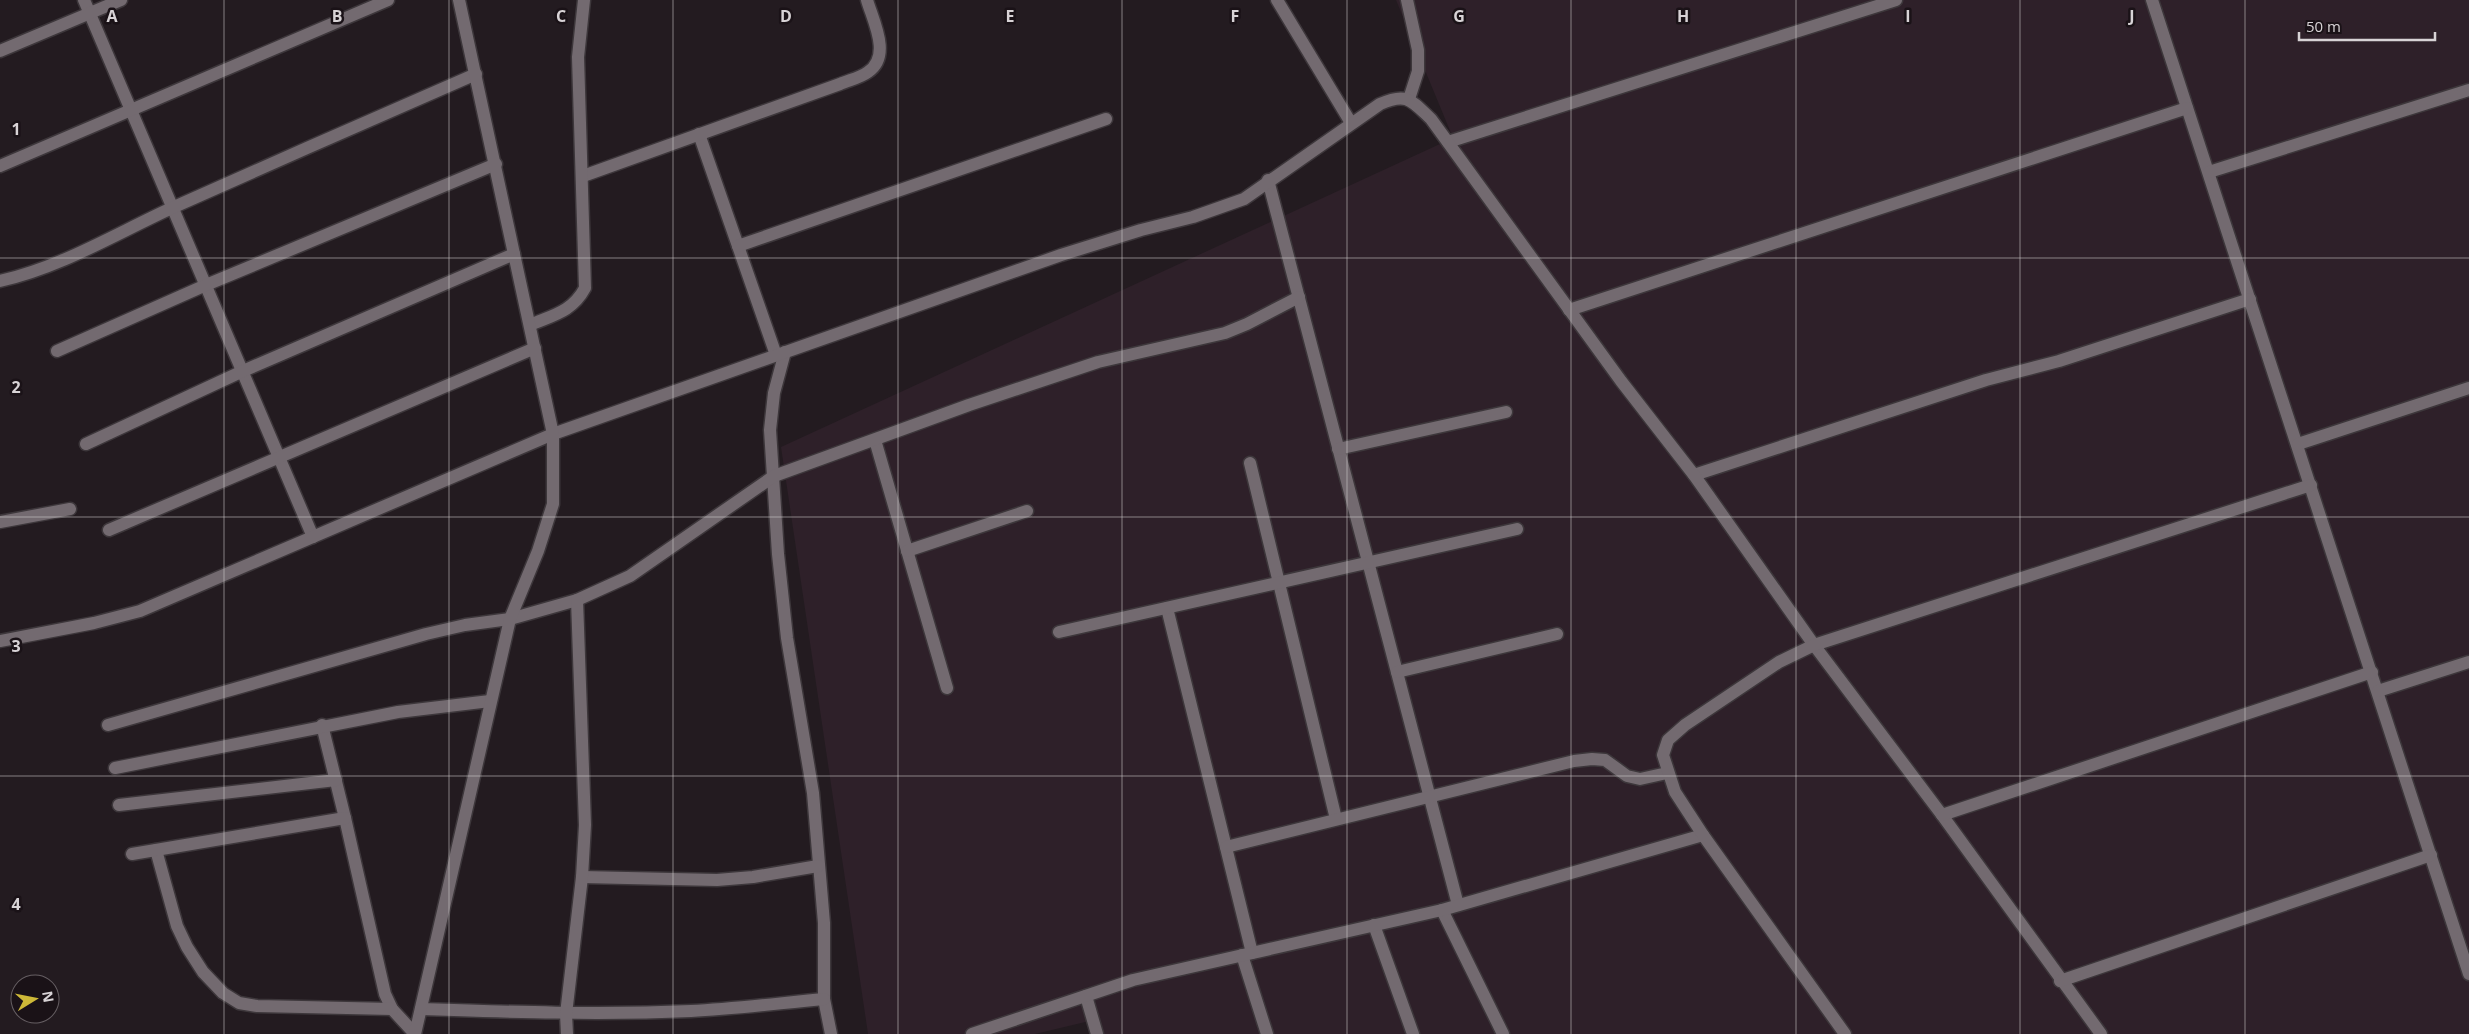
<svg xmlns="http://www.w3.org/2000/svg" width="2469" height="1034" viewBox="0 0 2469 1034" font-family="'Open Sans',sans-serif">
  <rect width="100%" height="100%" fill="#231b20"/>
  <polygon fill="#2e2029" points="1396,0 2469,0 2469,1034 1102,1034 1098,1019 1035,1034 868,1034 781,447 1453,138"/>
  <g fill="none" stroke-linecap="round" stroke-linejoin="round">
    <g stroke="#3d373b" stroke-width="15">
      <g id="minor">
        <polyline points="84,0 313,537"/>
        <polyline points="1277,0 1351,123"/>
        <polyline points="1407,0 1418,50 1418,71 1409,99"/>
        <polyline points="2152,0 2469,974"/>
        <polyline points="0,51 121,0"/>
        <polyline points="699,134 776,355"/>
        <polyline points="1448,142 1896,0"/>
        <polyline points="0,166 388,0"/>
        <polyline points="2209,172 2469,90"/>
        <path d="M583 176 840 84C849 80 860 78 868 72 892 56 873 21 867 0"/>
        <polyline points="1268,180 1458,905"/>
        <polyline points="738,246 1106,119"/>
        <path d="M0 281C62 267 117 233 174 207 274 162 376 118 476 74"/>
        <polyline points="1569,310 2187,108"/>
        <path d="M530 325C553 315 572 312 585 288L578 57 584 0"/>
        <polyline points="57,351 206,285 496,164"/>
        <polyline points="785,352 774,393 770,430 778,554 787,638 813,793 824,923 824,999 831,1034"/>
        <polyline points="875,440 947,688"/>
        <polyline points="86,444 243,371 514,254"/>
        <polyline points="2298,444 2469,388"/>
        <polyline points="1338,449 1506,412"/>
        <polyline points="1250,463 1336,819"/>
        <polyline points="1694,475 1986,380 2059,361 2250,299"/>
        <polyline points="0,522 70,509"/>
        <polyline points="109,530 535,348"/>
        <polyline points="907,551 1027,511"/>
        <polyline points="1167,608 1252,953"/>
        <polyline points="1059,632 1517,529"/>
        <path d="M0 641 94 623 140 611 553 434 1061 255 1141 230 1193 217 1244 199 1380 104C1407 92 1411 100 1431 119L1621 381 1694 475 1814 645 1942 815 2101 1034"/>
        <polyline points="1397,672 1557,634"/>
        <polyline points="2378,691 2469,662"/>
        <polyline points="108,725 426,634 465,625 510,619 577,600 630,576 774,476 969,405 1098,362 1225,333 1247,324 1299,297"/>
        <polyline points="322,725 345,818 385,994 392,1009 415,1034"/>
        <polyline points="115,768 398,712 490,701"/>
        <polyline points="119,805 336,780"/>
        <polyline points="1942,815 2372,672"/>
        <polyline points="1226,847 1574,761 1592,759 1605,760 1627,776 1640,779 1667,773"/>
        <polyline points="156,850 177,926 187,947 203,972 223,993 239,1003 257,1006 392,1009"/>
        <polyline points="132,854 345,818"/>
        <polyline points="582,877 717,880 753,877 818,866"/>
        <polyline points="1442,910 1503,1034"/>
        <polyline points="1374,925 1413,1034"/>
        <polyline points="1242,955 1267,1034"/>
        <polyline points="2060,981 2431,855"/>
        <polyline points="1086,996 1097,1034"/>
        <path d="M421 1009C511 1012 601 1015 691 1011 735 1009 780 1003 824 999"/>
        <polyline points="415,1034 510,619 538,551 553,504 553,434 459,0"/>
        <polyline points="567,1034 566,1014 582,877 585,825 577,600"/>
        <polyline points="972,1034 1133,980 1442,910 1703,835"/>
        <polyline points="1845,1034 1703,835 1675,792 1663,755 1668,740 1685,725 1779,662 1814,645 2311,485"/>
      </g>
    </g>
    <use href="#minor" stroke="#736a70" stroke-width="12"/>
  </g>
  <path fill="none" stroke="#d8d3d6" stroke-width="1" stroke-opacity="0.55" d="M224 0V1034M449 0V1034M673 0V1034M898 0V1034M1122 0V1034M1347 0V1034M1571 0V1034M1796 0V1034M2020 0V1034M2245 0V1034M0 258H2469M0 517H2469M0 776H2469"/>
  <g font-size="16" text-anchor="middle" font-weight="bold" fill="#d8d3d6" stroke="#1a1217" stroke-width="5" stroke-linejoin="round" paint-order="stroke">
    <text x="112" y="22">A</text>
    <text x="337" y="22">B</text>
    <text x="561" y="22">C</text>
    <text x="786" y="22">D</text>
    <text x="1010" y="22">E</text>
    <text x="1235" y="22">F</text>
    <text x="1459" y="22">G</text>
    <text x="1683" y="22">H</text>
    <text x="1908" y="22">I</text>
    <text x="2132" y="22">J</text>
    <text x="16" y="135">1</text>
    <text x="16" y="393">2</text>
    <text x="16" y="652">3</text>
    <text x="16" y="910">4</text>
  </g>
  <g transform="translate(35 999) rotate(80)"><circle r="24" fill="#1a1217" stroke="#665f63"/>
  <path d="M0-4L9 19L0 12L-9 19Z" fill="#ceb938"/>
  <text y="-8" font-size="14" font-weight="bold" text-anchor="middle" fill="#d8d3d6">N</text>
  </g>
  <path d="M2299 32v8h136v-8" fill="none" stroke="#d8d3d6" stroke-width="2.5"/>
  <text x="2306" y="32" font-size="15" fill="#d8d3d6" stroke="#1a1217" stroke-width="4" paint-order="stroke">50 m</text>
</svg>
